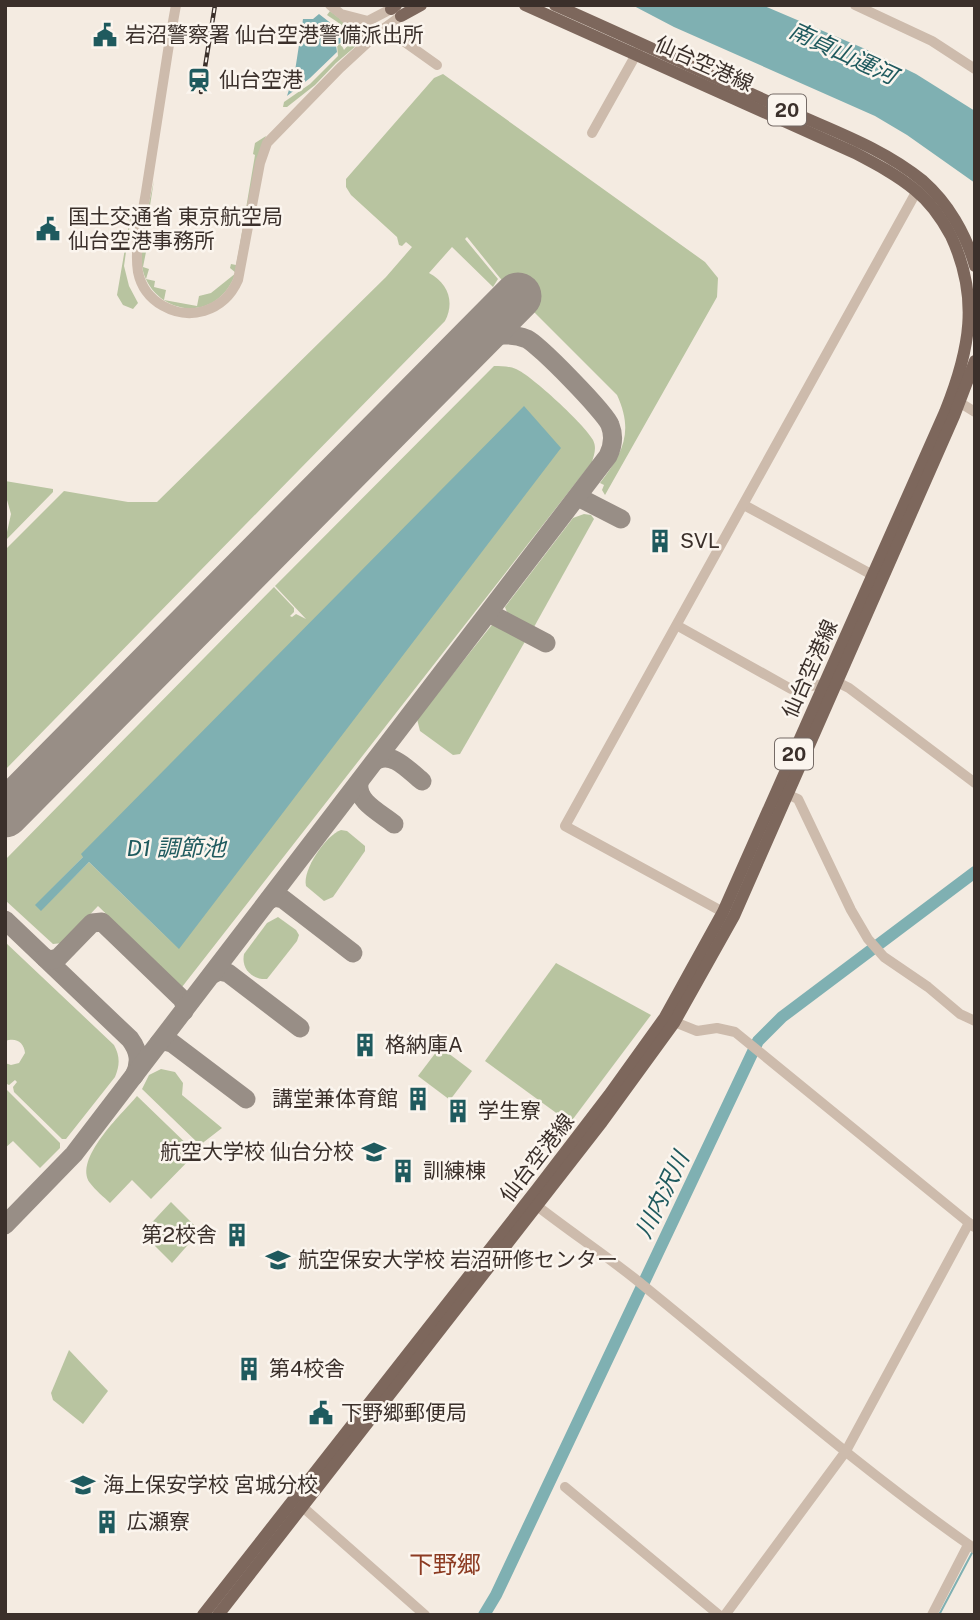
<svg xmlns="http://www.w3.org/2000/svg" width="980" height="1620" viewBox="0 0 980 1620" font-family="'Public Sans','Noto Sans JP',sans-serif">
  <rect width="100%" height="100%" fill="#f4ebe1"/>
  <g fill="#b8c4a0" fill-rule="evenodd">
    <path d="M330 11 358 33 357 45 336 63 315 85 287 107H283L284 102 310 84 338 56 337 45 341 44 344 50C360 34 340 24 327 15Z"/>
    <path d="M443 74 705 262 718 278 717 297 605 495 602 490 604 485 600 483C623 453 634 432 617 395L500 278 467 237 465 239 498 279 493 287 452 247 429 273C448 283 455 302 445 321L5 770V550L64 491 128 502H157L386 277 412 247 406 242 402 246 399 245 397 237 351 195 346 187V179L434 78Z"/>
    <path d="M266 136 257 161 238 266C235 276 231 286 223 294 197 322 152 306 143 271 137 247 149 205 154 180L143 251 146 252 143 267 149 269 146 279 155 281 154 287 166 290 164 300 197 306 199 296 211 293 236 273 230 268 231 264 236 265 239 250 255 155 253 154 255 143Z"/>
    <polygon points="133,202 124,266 129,286 138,303 133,309 123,305 117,295"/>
    <path d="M494 366C501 366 509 366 516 369 531 375 586 426 593 440 597 448 594 455 592 462L182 987 98 906 63 943 53 944 5 900V860L274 587 294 608V612L290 616 292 617 296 614 306 619 275 586ZM84 856 179 949 89 862 41 910 36 905Z"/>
    <polygon points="5,481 53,489 53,492 5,541 11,514 5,493"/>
    <polygon points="584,514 591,515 594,519 534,627 529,627 508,615 505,607 573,518"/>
    <polygon points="495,621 500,622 527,638 460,754 453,755 420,731 417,719"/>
    <path d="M341 830 347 831 365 846V851L333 897 324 901 306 886C302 870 326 835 341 830Z"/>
    <path d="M278 917 296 930 299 935 297 941 267 979C252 980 241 969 244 954L267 923Z"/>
    <path d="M5 942 114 1045C120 1056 120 1065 115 1077L66 1139H62L14 1092 13 1087 17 1082 15 1080 9 1085 5 1083V1063L11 1065 19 1063 25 1053C24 1042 16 1037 5 1041Z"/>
    <polygon points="556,963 651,1015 570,1123 485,1061"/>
    <polygon points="440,1047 472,1071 450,1100 418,1076"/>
    <polygon points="161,1069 175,1072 183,1083 182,1095 222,1128 200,1145 142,1089 149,1075"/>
    <polygon points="5,1088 60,1143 60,1148 40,1168 13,1141 5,1148"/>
    <path d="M137 1096 196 1153 151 1199 132 1180 110 1203C104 1197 95 1190 90 1183 73 1159 122 1114 137 1096Z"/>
    <polygon points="171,1202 200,1231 172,1263 142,1233"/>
    <polygon points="69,1350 108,1391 83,1424 53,1400 51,1393"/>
  </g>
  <g fill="#7fb0b2">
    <polygon points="632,5 762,5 863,48 916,74 975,111 975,183 907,135 875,116 674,27"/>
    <polygon points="319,14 346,35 346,41 342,46 341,43 336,45 337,52 310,78 287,96 295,71 303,19 313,19"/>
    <polygon points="524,406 561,448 179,949 89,862 41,911 35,905 83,857 81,854"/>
  </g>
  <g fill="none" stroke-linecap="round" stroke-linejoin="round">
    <polyline stroke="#7fb0b2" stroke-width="2" points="939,1615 973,1551"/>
    <polyline stroke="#7fb0b2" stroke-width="12" points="484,1615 496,1595 758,1041 782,1017 975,872"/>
    <g stroke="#988e86" stroke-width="19">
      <polyline points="578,497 621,519"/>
      <polyline points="489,613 546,643"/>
      <path d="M377 760C393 751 410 772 422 781"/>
      <path d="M359 783C356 802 381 813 394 824"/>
      <polyline points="269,900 275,897 283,899 353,953"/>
      <path d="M5 920 130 1039C139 1051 141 1062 134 1076"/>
      <polyline points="45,958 51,960 58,958 92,923 102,922 182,999 185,1005 184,1011"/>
      <polyline points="213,974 219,971 228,973 300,1028"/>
      <polyline points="159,1043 165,1041 172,1043 246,1099"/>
      <path d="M5 1225 74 1154 608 456C613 446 614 435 610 425 606 413 538 344 527 339 510 332 484 334 470 345"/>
    </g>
    <polyline stroke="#988e86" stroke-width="47" points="5,814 518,296"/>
    <g stroke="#cdbbac" stroke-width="10">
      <polyline points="330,5 341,14 368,21 391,9"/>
      <polyline points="855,5 932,41 975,69"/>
      <polyline points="344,17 370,40"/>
      <polyline points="385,28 437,65"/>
      <polyline points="171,33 176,5"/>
      <path d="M170 38C162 89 154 141 146 192 142 217 134 247 138 272 144 302 176 319 204 311 220 306 231 296 238 280L260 163 267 143 340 68 379 32 401 16"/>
      <polyline points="592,133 638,51"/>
      <polyline points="954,399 975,412"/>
      <polyline points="744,505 878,578"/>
      <polyline points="678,626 791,689 837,682 849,688 975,783"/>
      <polyline points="784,793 798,799 851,910 868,939 884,957 928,987 960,1014 975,1021"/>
      <polyline points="723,912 565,826 919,187"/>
      <polyline points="670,1020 697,1031 717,1028 735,1032 974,1227"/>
      <path d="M532 1202C565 1228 601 1252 634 1278 747 1369 856 1466 975 1549"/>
      <polyline points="565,1487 719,1615"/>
      <polyline points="297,1502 425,1615"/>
      <polyline points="725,1615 846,1451 969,1223"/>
      <polyline points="932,1615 968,1545"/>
    </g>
    <g stroke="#7d675c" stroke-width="12">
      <path d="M555 5C632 39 709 75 787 110 833 131 883 148 923 181 948 203 966 234 975 266"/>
      <polyline points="391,9 396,5"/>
      <polyline points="401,16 421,5"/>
      <path d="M203 1615 537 1189 609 1095 665 1017 723 912 945 412C970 350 980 298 951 236 942 219 930 202 915 190 897 175 876 164 855 153L525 5"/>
      <polyline points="218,1615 602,1122 674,1023 734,916 954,416 975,361"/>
    </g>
    <g stroke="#3b302b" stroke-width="4.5">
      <polyline id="rail" points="201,92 215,5"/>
    </g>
    <use href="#rail" stroke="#fbf5ee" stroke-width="2" stroke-dasharray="5" stroke-linecap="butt"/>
  </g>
  <defs>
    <g id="civic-bare" transform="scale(1.89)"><path d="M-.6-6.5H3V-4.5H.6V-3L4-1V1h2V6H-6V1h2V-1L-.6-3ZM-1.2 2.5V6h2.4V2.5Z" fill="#1f5a5e" stroke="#fbf5ee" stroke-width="2.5" paint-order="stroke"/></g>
    <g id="station-bare" transform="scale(1.89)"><path d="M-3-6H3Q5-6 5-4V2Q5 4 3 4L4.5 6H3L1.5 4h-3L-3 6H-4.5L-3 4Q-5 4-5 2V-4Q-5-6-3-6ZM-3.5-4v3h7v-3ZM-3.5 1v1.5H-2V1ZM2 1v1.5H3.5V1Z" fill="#1f5a5e" stroke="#fbf5ee" stroke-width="2.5" paint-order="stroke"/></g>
    <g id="building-bare" transform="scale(1.89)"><path d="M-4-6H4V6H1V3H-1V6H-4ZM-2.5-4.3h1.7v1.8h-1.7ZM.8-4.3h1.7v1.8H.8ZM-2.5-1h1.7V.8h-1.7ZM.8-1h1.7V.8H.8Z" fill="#1f5a5e" stroke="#fbf5ee" stroke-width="2.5" paint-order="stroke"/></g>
    <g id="school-bare" transform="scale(1.89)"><path d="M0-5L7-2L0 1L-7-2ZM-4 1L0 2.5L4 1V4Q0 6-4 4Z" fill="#1f5a5e" stroke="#fbf5ee" stroke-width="2.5" paint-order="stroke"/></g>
  </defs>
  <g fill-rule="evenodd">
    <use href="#civic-bare" x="105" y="35"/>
    <use href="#station-bare" x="199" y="80"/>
    <use href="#civic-bare" x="48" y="229"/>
    <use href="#building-bare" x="660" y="541"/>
    <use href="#building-bare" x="365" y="1045"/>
    <use href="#building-bare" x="418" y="1099"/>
    <use href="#building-bare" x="458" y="1111"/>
    <use href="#school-bare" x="374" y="1152"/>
    <use href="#building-bare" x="403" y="1171"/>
    <use href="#building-bare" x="237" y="1235"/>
    <use href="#school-bare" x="278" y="1260"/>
    <use href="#building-bare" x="249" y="1369"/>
    <use href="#civic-bare" x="321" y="1413"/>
    <use href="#school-bare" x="83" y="1485"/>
    <use href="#building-bare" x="107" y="1522"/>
  </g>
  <g text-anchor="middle" stroke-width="5" stroke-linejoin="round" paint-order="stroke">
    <g fill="#fbf5ee" stroke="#756b66" stroke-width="2">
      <rect x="768" y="94.5" width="38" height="31" rx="5"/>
      <rect x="775" y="738.5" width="38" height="31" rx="5"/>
    </g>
    <g font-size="19" font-weight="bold" fill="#3b302b">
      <text x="787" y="117">20</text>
      <text x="794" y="761">20</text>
    </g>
    <g font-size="21" fill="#3b302b" stroke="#fbf5ee" text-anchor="start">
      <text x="125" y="42">岩沼警察署 仙台空港警備派出所</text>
      <text x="219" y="87">仙台空港</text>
      <text x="68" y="224">国土交通省 東京航空局<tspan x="68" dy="24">仙台空港事務所</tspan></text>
      <text x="680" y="548">SVL</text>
      <text x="385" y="1052">格納庫A</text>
      <text x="398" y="1106" text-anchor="end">講堂兼体育館</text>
      <text x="478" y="1118">学生寮</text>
      <text x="354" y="1159" text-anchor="end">航空大学校 仙台分校</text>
      <text x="423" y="1178">訓練棟</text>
      <text x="217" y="1242" text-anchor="end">第2校舎</text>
      <text x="298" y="1267">航空保安大学校 岩沼研修センター</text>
      <text x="269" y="1376">第4校舎</text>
      <text x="341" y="1420">下野郷郵便局</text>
      <text x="103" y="1492">海上保安学校 宮城分校</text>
      <text x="127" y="1529">広瀬寮</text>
    </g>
    <g font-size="21" fill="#3b302b" stroke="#fbf5ee">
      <text transform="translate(704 64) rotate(24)" y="7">仙台空港線</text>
      <text transform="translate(810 669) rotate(-66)" y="7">仙台空港線</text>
      <text transform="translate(537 1158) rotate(-52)" y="7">仙台空港線</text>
    </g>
    <g font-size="23" font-style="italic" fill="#1f5a5e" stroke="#fbf5ee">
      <text transform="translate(843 53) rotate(25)" y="8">南貞山運河</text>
      <text x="176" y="856">D1 調節池</text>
      <text transform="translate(662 1195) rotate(-64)" y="8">川内沢川</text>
    </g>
    <g font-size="24" fill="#8c3b22" stroke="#fbf5ee">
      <text x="445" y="1573">下野郷</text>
    </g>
  </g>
  <rect width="980" height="1620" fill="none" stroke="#3b302b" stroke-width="14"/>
</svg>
